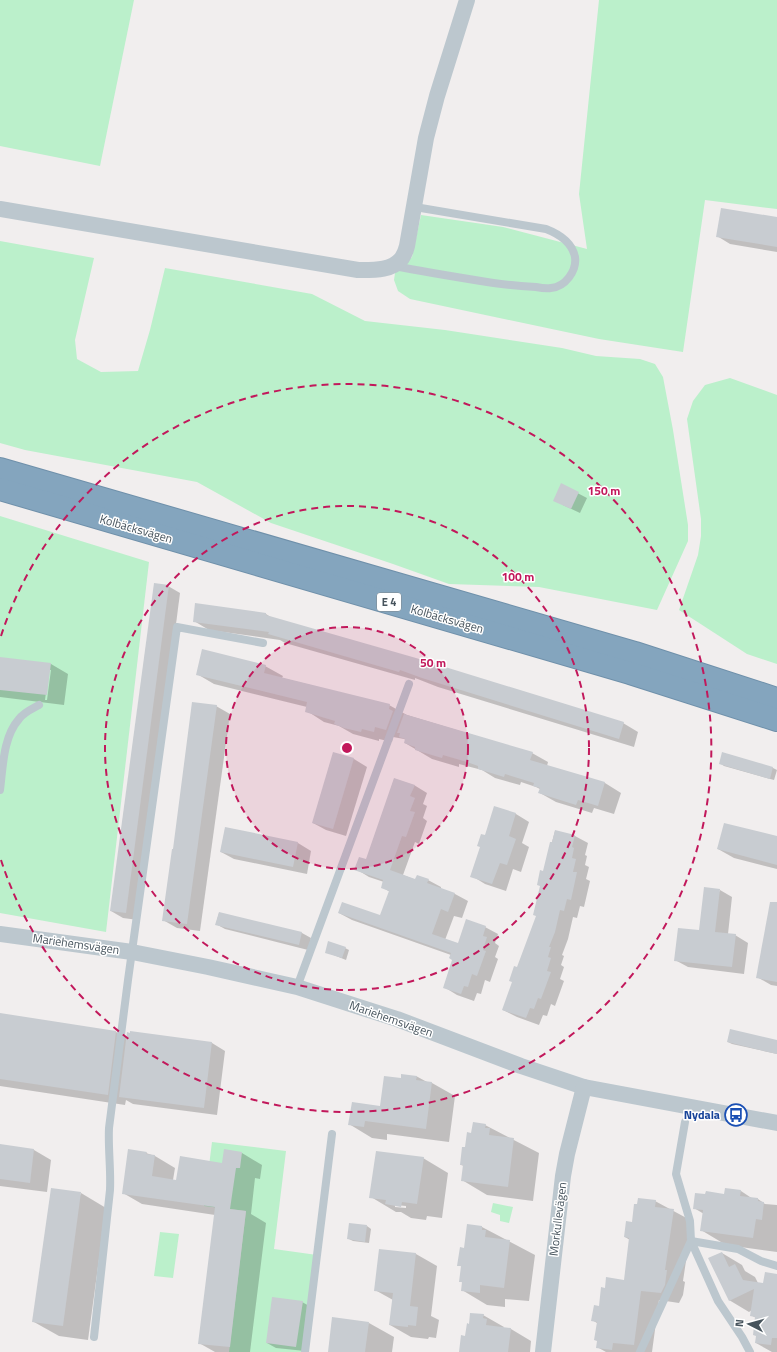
<svg xmlns="http://www.w3.org/2000/svg" width="777" height="1352" viewBox="0 0 777 1352" font-family="'Titillium Web',sans-serif">
  <rect width="100%" height="100%" fill="#f1eeee"/>
  <g fill="#bbf0cb">
    <polygon points="0,0 134,0 100,166 0,146"/>
    <polygon points="599,0 777,0 777,209 705,200 683,352 599,339 410,299 398,291 394,280 395,273 412,257 421,215 503,227 587,249 579,194"/>
    <polygon points="0,241 94,258 75,340 77,359 101,372 138,371 150,330 165,268 312,294 365,321 445,330 562,348 596,356 640,359 655,364 663,377 673,430 688,525 688,541 657,610 539,587 449,584 393,564 271,523 197,482 25,450 0,443"/>
    <polygon points="730,378 777,395 777,664 747,654 679,610 698,555 701,536 701,519 687,419 693,401 705,385"/>
    <polygon points="0,516 149,562 106,932 0,913"/>
    <polygon points="212,1142 286,1151 274,1249 317,1255 305,1352 229,1352 246,1211 204,1206"/>
    <polygon points="493,1203 513,1207 509,1223 500,1221 500,1215 491,1212"/>
    <polygon points="160,1232 179,1234 173,1278 154,1276"/>
  </g>
  <g fill="#0003" fill-rule="evenodd">
    <polygon points="777,218 777,252 730,244 717,236"/>
    <polygon points="562,485 587,498 580,513 563,505"/>
    <polygon points="168,586 180,593 138,920 123,918 111,911"/>
    <polygon points="266,614 272,618 623,723 638,732 634,747 438,687 415,678 415,680 285,643 280,640 209,630 194,621"/>
    <path d="M0 658 51 664 68 674 64 705 0 697ZM49 670H51L47 700H45Z"/>
    <polygon points="265,666 283,676 282,678 389,705 407,715 532,753 548,762 547,766 605,783 621,793 614,814 594,808 592,813 556,802 540,793 540,789 536,787 521,782 520,785 495,778 482,770 459,764 459,767 432,759 405,743 406,740 404,739 393,737 392,742 379,739 379,741 353,734 339,726 324,722 307,711 307,707 214,684 197,674"/>
    <polygon points="216,706 230,714 200,931 177,928 163,920"/>
    <polygon points="334,753 354,759 367,767 346,836 326,830 313,823"/>
    <polygon points="723,753 773,768 777,770 774,780 724,766 720,763"/>
    <polygon points="414,785 427,793 423,804 427,806 423,818 427,821 419,844 415,842 403,875 416,880 428,880 441,887 441,889 455,894 468,901 462,918 454,916 445,940 459,944 485,927 498,934 495,943 499,946 495,957 498,959 490,982 485,980 481,994 477,993 474,1001 457,995 444,987 453,960 451,955 352,920 339,913 381,917 390,892 382,887 384,882 369,877 356,869 367,860"/>
    <polygon points="495,807 516,814 529,822 522,843 529,847 521,872 513,869 506,891 485,884 472,876"/>
    <polygon points="226,828 298,843 311,851 307,874 234,859 221,852"/>
    <polygon points="555,831 575,836 588,843 585,855 587,856 585,865 589,867 586,879 590,881 584,907 580,906 577,918 573,917 568,939 562,955 564,956 561,965 564,967 560,979 564,981 555,1006 551,1004 547,1016 543,1015 539,1025 517,1017 503,1010 537,916 544,872"/>
    <polygon points="777,837 777,869 734,858 718,849"/>
    <polygon points="720,890 732,897 728,934 735,935 748,943 744,974 688,967 675,960 700,931"/>
    <polygon points="777,904 777,986 771,985 757,977"/>
    <polygon points="219,913 302,933 311,938 308,950 225,929 216,924"/>
    <polygon points="345,948 349,950 346,960 326,952"/>
    <polygon points="0,1014 116,1032 127,1038 131,1032 212,1043 225,1051 217,1115 133,1104 126,1100 125,1105 0,1086"/>
    <polygon points="777,1041 777,1054 732,1044 728,1042"/>
    <polygon points="416,1076 427,1082 432,1083 455,1096 449,1142 387,1134 387,1140 372,1138 349,1124 381,1107 401,1079"/>
    <polygon points="485,1125 539,1153 533,1201 487,1195 462,1180 464,1166 461,1165 472,1134"/>
    <polygon points="0,1145 34,1150 51,1160 47,1192 0,1186"/>
    <polygon points="146,1153 155,1156 175,1168 173,1180 177,1181 223,1164 242,1153 262,1165 260,1179 255,1178 251,1214 266,1223 250,1352 215,1352 199,1343 215,1215 142,1204 123,1193"/>
    <path d="M423 1158 448 1173 442 1218 427 1216 426 1220 411 1218 401 1212H396L371 1197ZM395 1205 406 1206V1208L395 1207Z"/>
    <polygon points="741,1191 753,1199 758,1199 765,1204 777,1205 777,1252 726,1245 701,1230 704,1214 694,1208 725,1195"/>
    <polygon points="81,1193 106,1208 88,1340 59,1336 34,1322"/>
    <polygon points="655,1201 692,1221 683,1281 685,1282 683,1295 679,1303 659,1300 652,1352 606,1352 597,1347 597,1323 592,1320 600,1307 605,1289 625,1281 630,1240 625,1237 632,1223"/>
    <polygon points="367,1226 371,1229 369,1243 353,1241 349,1239"/>
    <polygon points="482,1227 535,1255 529,1301 505,1299 505,1307 487,1305 462,1290 463,1283 460,1281 462,1267 459,1265"/>
    <polygon points="380,1250 416,1254 437,1266 431,1316 439,1320 436,1338 429,1337 428,1339 411,1337 390,1325 393,1300 375,1290"/>
    <polygon points="722,1253 742,1265 745,1271 755,1277 758,1283 764,1284 777,1275 777,1352 772,1352 756,1343 756,1318 751,1315 752,1310 749,1312 729,1300"/>
    <polygon points="302,1302 311,1307 305,1351 276,1348 267,1343"/>
    <polygon points="483,1315 504,1327 503,1328 511,1329 531,1341 530,1352 460,1352 470,1325"/>
    <polygon points="369,1323 394,1337 392,1352 329,1352"/>
  </g>
  <g fill="#c8ccd1">
    <polygon points="721,208 777,217 777,247 716,237"/>
    <polygon points="561,483 579,492 571,509 553,501"/>
    <polygon points="154,583 169,585 126,913 110,911"/>
    <polygon points="195,603 266,613 266,615 416,658 624,722 619,739 422,678 400,670 399,672 268,634 269,632 193,622"/>
    <polygon points="202,649 266,665 264,673 390,704 389,709 393,711 386,730 375,727 374,732 362,729 361,732 344,728 334,724 335,721 305,712 307,702 196,675"/>
    <polygon points="0,657 51,663 47,695 0,690"/>
    <polygon points="192,702 217,705 187,924 162,921 172,849 173,849"/>
    <polygon points="404,714 533,752 530,760 605,782 598,806 578,800 576,805 538,793 540,788 533,786 534,783 505,774 504,777 478,769 478,766 467,762 443,755 442,758 415,750 415,747 404,743 405,739 399,737 400,733 397,733"/>
    <polygon points="333,752 354,758 333,829 312,823"/>
    <polygon points="722,752 773,767 770,779 719,764"/>
    <polygon points="394,778 415,785 410,796 415,798 410,811 415,812 406,837 402,836 390,870 415,879 417,875 429,879 427,883 455,893 448,912 441,909 432,934 458,943 466,919 486,926 483,936 487,937 483,950 486,951 477,976 472,974 468,987 464,986 461,994 443,988 452,960 449,958 451,953 338,913 342,902 380,915 389,891 381,888 383,880 354,870 359,857 366,859"/>
    <polygon points="494,806 516,813 509,836 516,839 507,865 500,863 492,884 470,877 480,847 477,846 481,834 485,835"/>
    <polygon points="724,823 777,836 777,865 717,849"/>
    <polygon points="225,827 298,842 293,867 220,852"/>
    <polygon points="555,830 575,835 572,847 574,848 572,858 576,859 573,872 577,872 571,900 567,899 564,911 560,910 555,932 549,947 551,947 548,957 551,958 547,971 551,972 541,999 538,998 534,1009 530,1008 526,1018 502,1010 512,982 509,981 514,966 517,967 536,916 533,915 540,886 537,885 540,870 543,871 550,842 552,842"/>
    <polygon points="704,887 720,889 715,932 736,934 732,967 674,961 678,928 699,930"/>
    <polygon points="770,902 777,902 777,982 756,978"/>
    <polygon points="219,912 302,932 299,945 215,925"/>
    <polygon points="328,941 346,947 342,958 325,953"/>
    <polygon points="0,1013 116,1031 108,1095 0,1079"/>
    <polygon points="730,1029 777,1040 777,1054 727,1042"/>
    <polygon points="130,1031 212,1042 204,1108 119,1097 127,1032 130,1033"/>
    <polygon points="401,1074 417,1076 416,1080 432,1082 426,1129 365,1121 364,1127 348,1125 352,1102 380,1106 384,1076 401,1078"/>
    <polygon points="473,1122 486,1124 485,1128 490,1128 489,1135 514,1138 508,1187 461,1181 463,1165 460,1165 462,1147 465,1147 467,1132 471,1133"/>
    <polygon points="0,1144 34,1149 30,1183 0,1179"/>
    <polygon points="128,1149 147,1152 146,1154 155,1155 152,1176 176,1180 180,1156 222,1163 224,1149 242,1152 240,1168 236,1168 230,1209 246,1211 230,1347 198,1344 215,1207 122,1194"/>
    <polygon points="376,1151 424,1157 417,1204 402,1202 401,1207 385,1204 386,1200 369,1198"/>
    <polygon points="51,1188 81,1192 63,1326 32,1322"/>
    <polygon points="725,1188 741,1190 740,1196 758,1198 758,1201 764,1202 762,1220 756,1219 753,1238 700,1231 703,1210 693,1209 695,1193 705,1194 706,1191 724,1194"/>
    <polygon points="638,1198 656,1200 655,1207 674,1209 665,1270 667,1270 665,1285 661,1293 641,1291 634,1345 613,1343 612,1350 596,1348 597,1341 594,1340 597,1322 591,1321 594,1305 599,1306 601,1287 605,1288 606,1277 624,1280 629,1238 624,1237 626,1221 632,1222 634,1204 637,1204"/>
    <polygon points="349,1223 367,1225 365,1242 347,1239"/>
    <polygon points="467,1224 482,1226 482,1230 486,1230 485,1237 510,1240 504,1288 480,1285 480,1293 461,1291 462,1282 459,1282 461,1266 457,1266 460,1247 464,1248"/>
    <polygon points="379,1249 416,1253 410,1306 418,1307 416,1326 408,1325 408,1327 389,1325 393,1293 374,1291"/>
    <polygon points="722,1252 729,1267 735,1264 743,1280 763,1283 765,1272 777,1274 777,1338 772,1338 771,1345 755,1343 756,1336 753,1335 755,1317 750,1316 754,1289 729,1301 708,1258"/>
    <polygon points="272,1297 303,1301 296,1347 266,1343"/>
    <polygon points="470,1313 484,1314 483,1318 487,1319 486,1325 511,1328 508,1352 459,1352 461,1335 465,1336 467,1323 469,1324"/>
    <polygon points="332,1317 369,1322 365,1352 328,1352"/>
  </g>
  <g fill="none" stroke-linecap="round" stroke-linejoin="round">
    <g stroke="#6f90aa" stroke-width="24">
      <g id="highway">
        <polyline points="0,469 635,653 777,699"/>
        <polyline points="0,489 630,673 777,720"/>
      </g>
    </g>
    <g stroke="#bcc7ce" stroke-width="8">
      <path d="M394 266C425 272 456 277 487 282 504 285 520 286 536 287 541 288 546 289 551 288 565 287 577 271 575 257 572 242 559 234 546 229L415 207"/>
      <path d="M0 790C3 767 3 737 19 719 24 712 32 709 39 705"/>
      <polyline points="297,987 409,684"/>
      <polyline points="685,1122 676,1174 690,1221 691,1241 718,1301 742,1337 750,1352"/>
      <path d="M94 1337 110 1190C111 1169 108 1149 109 1128L128 980 177 627 263 643"/>
      <polyline points="305,1352 332,1134"/>
      <polyline points="640,1352 691,1241 738,1249 761,1261 777,1266"/>
    </g>
    <g stroke="#bcc7ce" stroke-width="16">
      <path d="M0 209 358 270C373 270 392 271 402 258 404 255 406 250 407 246L426 138 437 96 467 0"/>
      <polyline points="0,934 132,952 208,967 297,987 397,1019 521,1066 584,1087 777,1123"/>
      <polyline points="543,1352 563,1176 567,1154 584,1087"/>
    </g>
    <use href="#highway" stroke="#84a5be" stroke-width="22"/>
  </g>
  <circle cx="347" cy="748" r="121" fill="#c2185b" fill-opacity=".12"/>
  <g fill="none" stroke="#c2185b" stroke-width="2" stroke-dasharray="7 5">
    <circle cx="347" cy="748" r="121"/>
    <circle cx="347" cy="748" r="242"/>
    <path d="M1 636A364 364 0 1 1 1 860"/>
  </g>
  <defs>
    <g id="bus-ring" transform="scale(1.15)"><circle r="9.5" fill="#fff" stroke="#1a4fb4" stroke-width="1.5"/><path d="M-5-6H5V4H4V6H2V4H-2V6H-4V4H-5ZM-3.5-4V0h7V-4ZM-3.5 1.2v1.5H-2V1.2ZM2 1.2v1.5H3.5V1.2Z" fill="#1a4fb4"/></g>
  </defs>
  <g fill-rule="evenodd">
    <use href="#bus-ring" x="736" y="1115"/>
  </g>
  <g text-anchor="middle" stroke-width="3" stroke-linejoin="round" paint-order="stroke">
    <rect fill="#fff" stroke="#7e878d" stroke-width="1" x="377" y="593" width="24" height="18" rx="3"/>
    <g font-size="11" font-weight="bold" fill="#46535c">
      <text x="389" y="606">E 4</text>
    </g>
    <g font-size="12" fill="#46535c" stroke="#fff">
      <text transform="translate(136 529) rotate(16)" y="4">Kolbäcksvägen</text>
      <text transform="translate(447 619) rotate(16)" y="4">Kolbäcksvägen</text>
      <text transform="translate(76 944) rotate(8)" y="4">Mariehemsvägen</text>
      <text transform="translate(391 1019) rotate(19)" y="4">Mariehemsvägen</text>
      <text transform="translate(558 1219) rotate(-83)" y="4">Morkullevägen</text>
    </g>
    <g font-size="12" font-weight="bold" fill="#164399" stroke="#fff" text-anchor="end">
      <text x="720" y="1119">Nydala</text>
    </g>
  </g>
  <circle cx="347" cy="748" r="6" fill="#c2185b" stroke="#fff" stroke-width="2"/>
  <g font-size="12" text-anchor="middle" font-weight="bold" fill="#c2185b" stroke="#fff" stroke-width="3" stroke-linejoin="round" paint-order="stroke">
    <text x="604" y="495">150 m</text>
    <text x="518" y="581">100 m</text>
    <text x="433" y="667">50 m</text>
  </g>
  <g transform="translate(749 1324) rotate(276)" stroke="#ffffff" stroke-width="3" paint-order="stroke">
  <path d="M0-3L7 15L0 10L-7 15Z" fill="#46535c"/>
  <text y="-6" font-size="11" font-weight="bold" text-anchor="middle" fill="#46535c">N</text>
  </g>
</svg>
